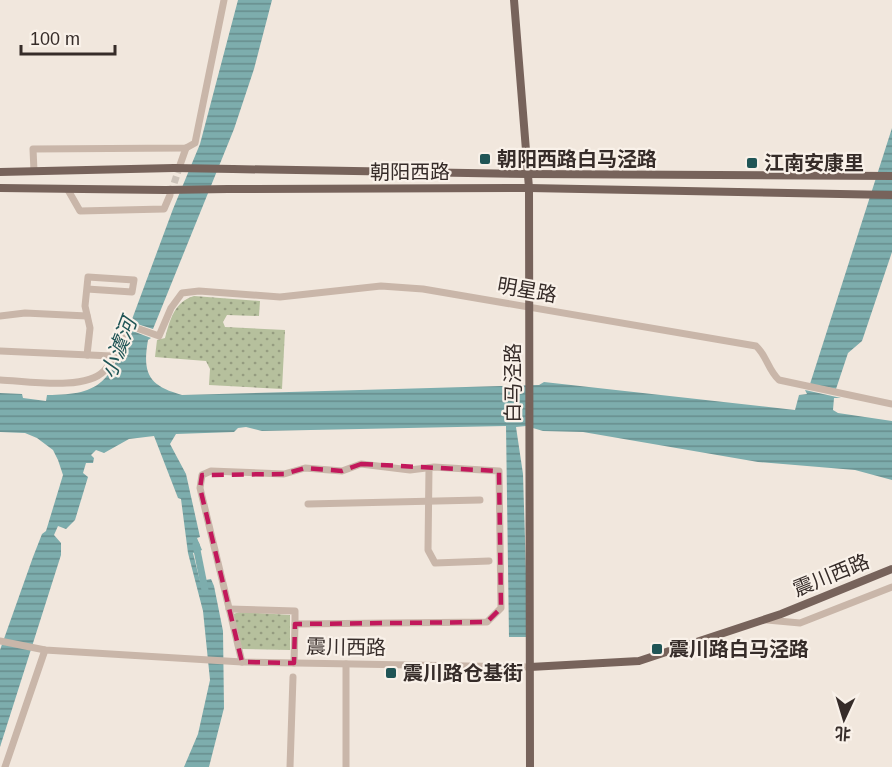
<svg xmlns="http://www.w3.org/2000/svg" width="892" height="767" viewBox="0 0 892 767" font-family="Arial,'Noto Sans SC',sans-serif">
  <defs>
    <pattern id="park-dots" width="8" height="8" patternUnits="userSpaceOnUse" patternTransform="scale(1.5)"><rect width="8" height="8" fill="#b6c09d"/><path d="M2 2h.1M6 6h.1" fill="none" stroke="#959c80" stroke-width="1.8" stroke-linecap="round"/></pattern>
    <pattern id="water-rules" width="6" height="5" patternUnits="userSpaceOnUse" patternTransform="scale(1.5)"><rect width="6" height="5" fill="#7dadad"/><path d="M0 2.5h6" fill="none" stroke="#678d8d"/></pattern>
  </defs>
  <rect width="100%" height="100%" fill="#f1e7dd"/>
  <g fill="url(#park-dots)">
    <path d="M194 296 260 301 259 316 227 315 223 322 225 327 285 330 282 389 209 385 210 369 206 361 155 357 157 340 165 338C170 320 174 302 194 296Z"/>
    <polygon points="240,612 290,615 290,650 242,649 233,614"/>
  </g>
  <g fill="url(#water-rules)">
    <polygon points="238,0 272,0 254,69 234,129 153,329 131,322 173,209 200,144"/>
    <polygon points="892,128 892,252 862,341 848,353 836,389 810,384"/>
    <path d="M130 330 151 338 148 340C142 374 149 386 182 395L539 385 544 382 795 410 799 395 807 394 805 390 841 398H834L833 410 838 413 892 421V480L855 470 758 462 583 432 543 431 526 426 516 427 523 474 528 637H509L506 426 262 431 246 427 238 428 234 432 176 434 170 444 186 474 200 537 197 538 202 550 193 553 200 581 211 579 214 586 223 631 224 708 209 767H184L198 734 210 680 203 611 188 553 181 499 178 498 154 436 129 439 104 453 96 450 91 455 94 458 93 463H86L83 473 88 477 75 520 66 529 58 526 54 535 61 543V555L0 747V650L33 557 42 534 46 531 63 475 58 460 53 450 37 438 25 433 0 432V393L22 394 23 398 46 401 47 395C104 395 109 380 130 330Z"/>
  </g>
  <g fill="none" stroke-linecap="round" stroke-linejoin="round">
    <polyline stroke="#7dadad" stroke-width="7" points="196,545 205,590"/>
    <polyline stroke="#ccc2b9" stroke-width="7" stroke-dasharray="7 3.5" stroke-linecap="butt" points="171,193 180,165"/>
    <g stroke="#c9b6a9" stroke-width="7">
      <polyline points="180,165 186,148"/>
      <polyline points="34,171 33,149 186,148 195,143 224,0"/>
      <polyline points="68,190 80,211 164,209 170,195"/>
      <polyline points="87,289 132,292 134,280 88,277 85,306 90,328 87,355"/>
      <polyline points="0,316 25,313 87,316"/>
      <polyline points="0,351 112,356"/>
      <path d="M0 380C27 381 85 391 104 371 115 359 121 339 128 325L159 336 171 308 182 293 199 291 280 297 381 286 423 289 756 346C767 356 768 370 779 380L892 404"/>
      <polyline points="429,468 428,550 435,563 489,561"/>
      <polyline points="308,504 480,500"/>
      <polyline points="229,609 295,611 295,624"/>
      <polyline points="767,620 800,623 892,587"/>
      <polyline points="0,641 45,650 242,662 530,667"/>
      <polyline points="242,662 200,488 202,475 211,471 284,474 305,468 342,471 361,464 410,470 434,467 499,471 501,608 487,622 295,624 294,663"/>
      <polyline points="5,767 45,650"/>
      <polyline points="290,767 293,677"/>
      <polyline points="346,767 346,664"/>
    </g>
    <g stroke="#77635b" stroke-width="8">
      <polyline points="514,0 529,188 530,767"/>
      <polyline points="233,169 528,174 892,176"/>
      <polyline points="0,172 174,168"/>
      <polyline points="0,188 165,190"/>
      <polyline points="228,189 529,188 892,195"/>
      <polyline points="530,667 639,661 781,614 892,569"/>
    </g>
    <g stroke="#77635b" stroke-width="8">
      <polyline points="174,168 233,169"/>
      <polyline points="165,190 228,189"/>
    </g>
  </g>
  <path fill="none" stroke="#c2185b" stroke-width="4.5" stroke-dasharray="12 8" stroke-linejoin="round" d="M361 464 499 471 501 608 487 622 295 624 294 663 242 662 200 488 202 475 284 474 305 468 342 471Z"/>
  <g fill="#205556" stroke="#f9f1e9" stroke-width="2">
    <rect x="479" y="153" width="12" height="12" rx="3"/>
    <rect x="746" y="157" width="12" height="12" rx="3"/>
    <rect x="651" y="643" width="12" height="12" rx="3"/>
    <rect x="385" y="667" width="12" height="12" rx="3"/>
  </g>
  <g text-anchor="middle" stroke-width="4.5" stroke-linejoin="round" paint-order="stroke">
    <g font-size="20" font-weight="bold" fill="#362c29" stroke="#f9f1e9" text-anchor="start">
      <text x="497" y="166">朝阳西路白马泾路</text>
      <text x="764" y="170">江南安康里</text>
      <text x="669" y="656">震川路白马泾路</text>
      <text x="403" y="680">震川路仓基街</text>
    </g>
    <g font-size="20" fill="#362c29" stroke="#f9f1e9">
      <text x="410" y="179">朝阳西路</text>
      <text transform="translate(527 290) rotate(10)" y="7">明星路</text>
      <text transform="translate(513 383) rotate(-90)" y="7">白马泾路</text>
      <text transform="translate(831 575) rotate(-22)" y="7">震川西路</text>
      <text transform="translate(346 647) rotate(1)" y="7">震川西路</text>
    </g>
    <g font-size="21" font-style="italic" fill="#205556" stroke="#f9f1e9">
      <text transform="translate(119 348) rotate(-69)" y="7">小澞河</text>
    </g>
  </g>
  <g transform="translate(844 719) rotate(184)" stroke="#f9f1e9" stroke-width="4.5" paint-order="stroke">
  <path d="M0-4.5L10 22L0 15L-10 22Z" fill="#362c29"/>
  <text y="-9" font-size="16" font-weight="bold" text-anchor="middle" fill="#362c29">北</text>
  </g>
  <path d="M21 45v9h94v-9" fill="none" stroke="#362c29" stroke-width="3"/>
  <text x="30" y="45" font-size="18" fill="#362c29" stroke="#f9f1e9" stroke-width="4.5" paint-order="stroke">100 m</text>
</svg>
